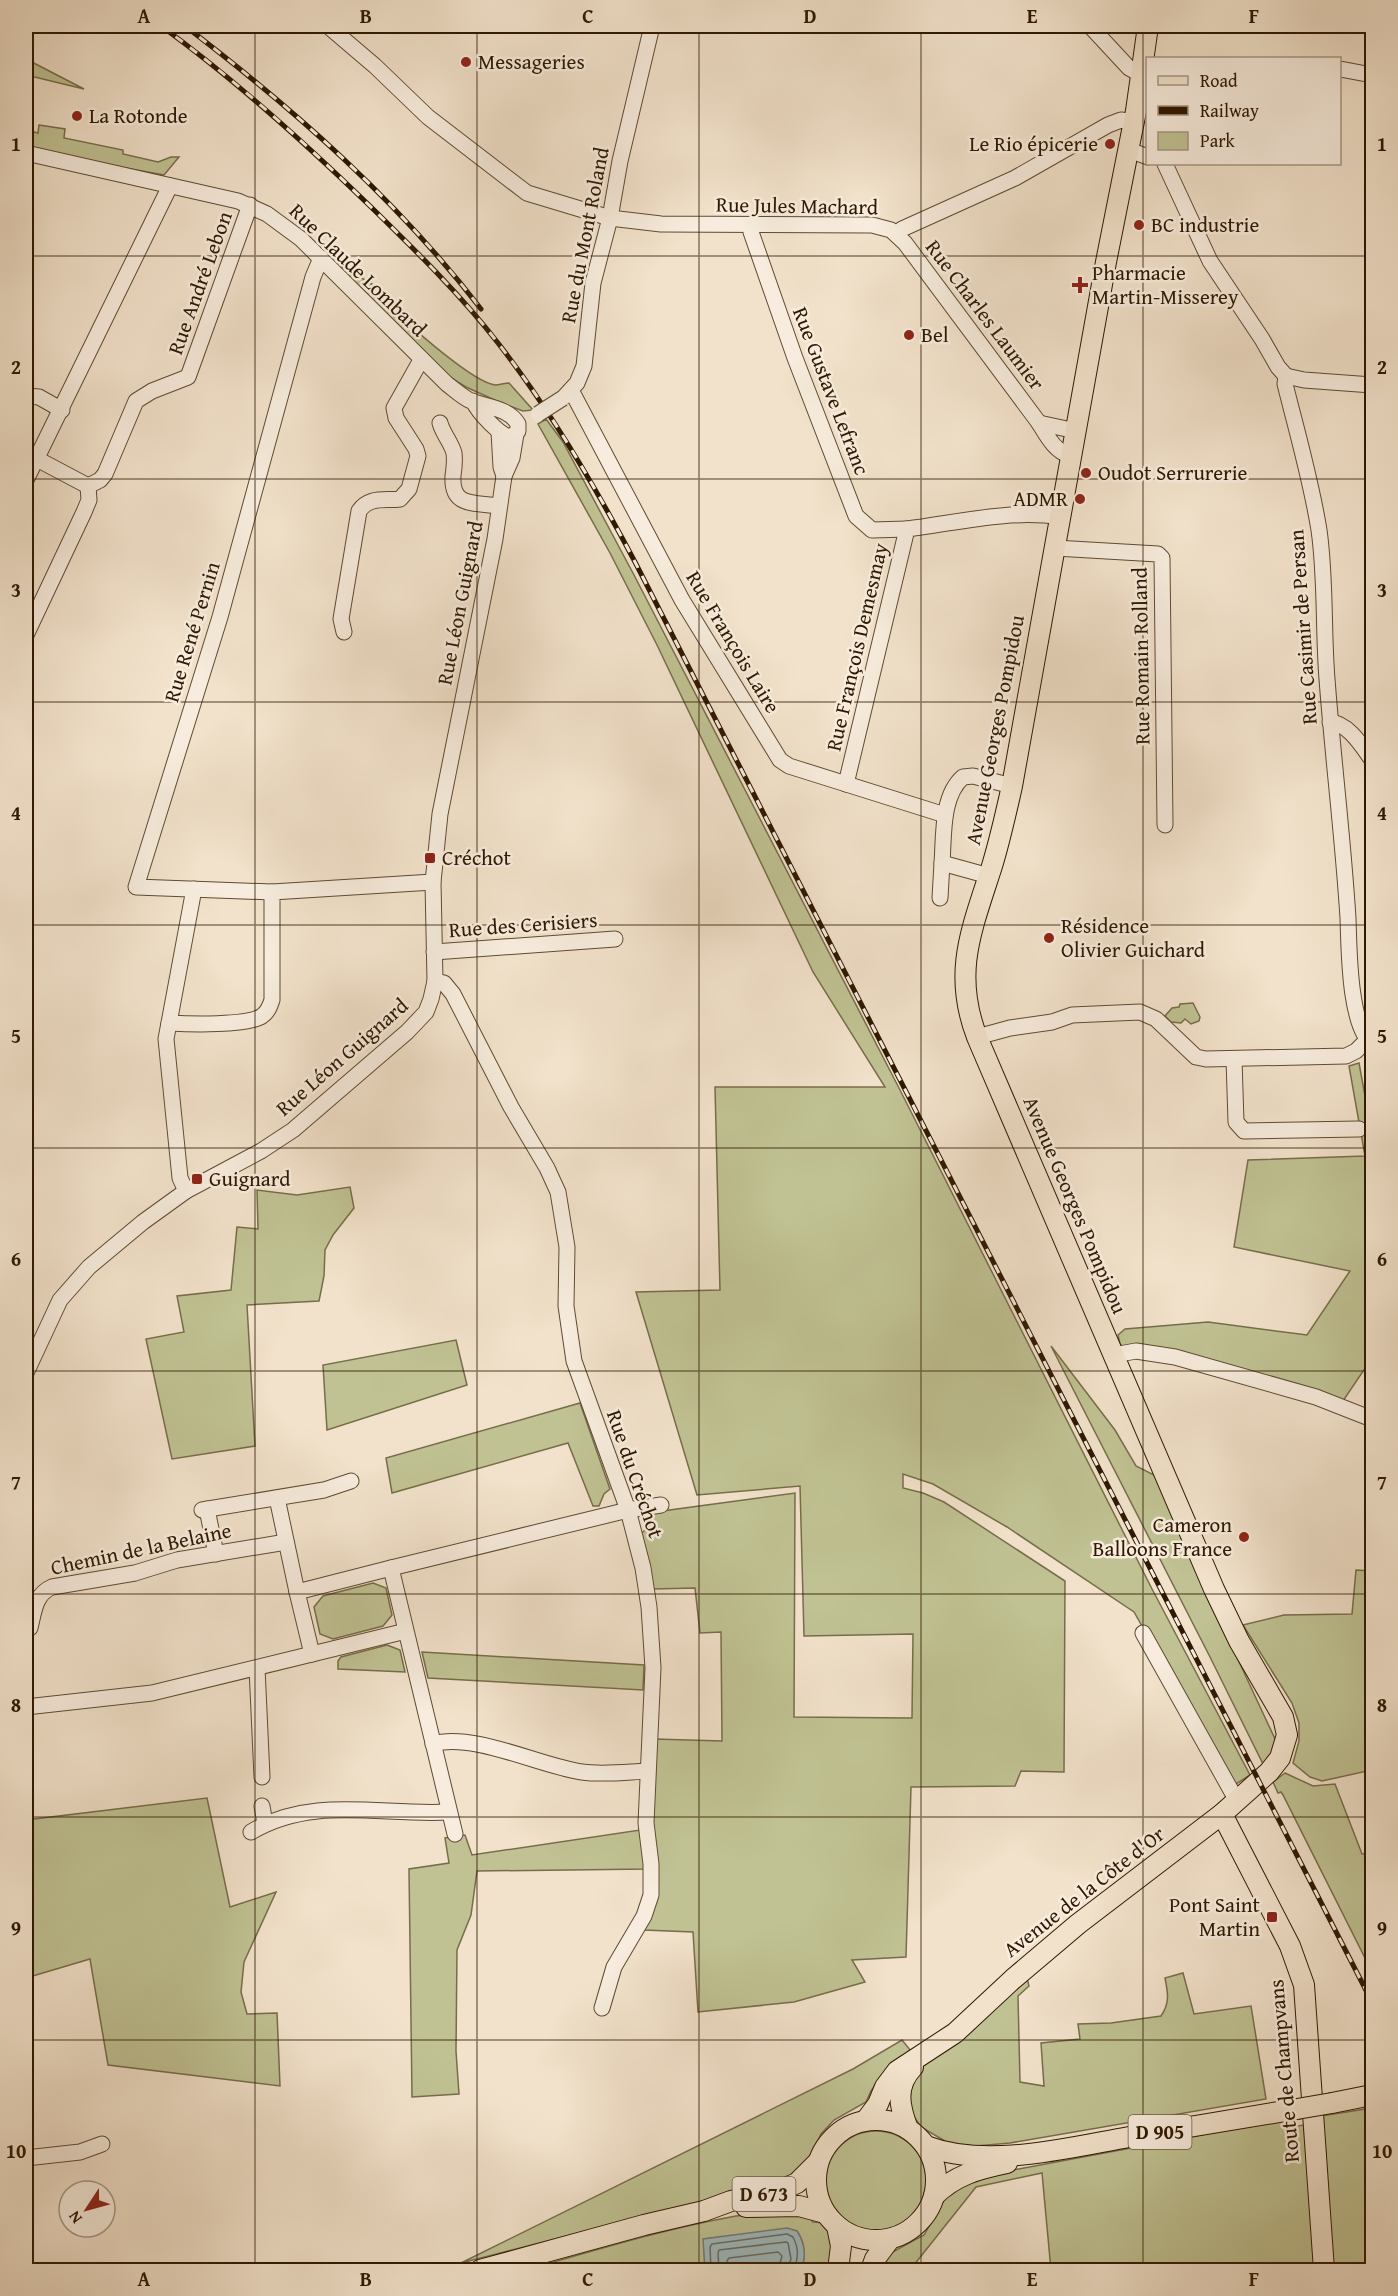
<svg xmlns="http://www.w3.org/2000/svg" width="1398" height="2296" viewBox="0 0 1398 2296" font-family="'Gentium Book Plus',serif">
  <rect width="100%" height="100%" fill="#f2e2cb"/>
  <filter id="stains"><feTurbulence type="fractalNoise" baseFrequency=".00333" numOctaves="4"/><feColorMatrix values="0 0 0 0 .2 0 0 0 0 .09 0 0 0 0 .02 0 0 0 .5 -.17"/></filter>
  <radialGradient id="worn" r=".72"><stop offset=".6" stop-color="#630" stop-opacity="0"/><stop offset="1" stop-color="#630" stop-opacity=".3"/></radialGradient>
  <g fill="#c0c293" stroke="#776d4a" stroke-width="1.5">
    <polygon points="26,59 84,89 26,75"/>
    <polygon points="39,125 65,129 64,138 123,150 123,154 158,162 171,157 179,157 164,175 26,150 26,130 38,133"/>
    <path d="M336 263 372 284 368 288C391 308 469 382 495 385 499 385 505 383 509 383L533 410 523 411 499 402 466 387 443 373Z"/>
    <polygon points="546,419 563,442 634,575 899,1088 1151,1587 1250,1775 1233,1786 1134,1612 1007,1527 933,1484 903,1474 903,1488 923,1493 944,1502 1065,1581 1064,1772 1021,1771 1015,1786 911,1787 906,1957 852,1960 865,1982 794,2002 698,2012 693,1932 644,1930 655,1739 722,1741 721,1632 700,1633 695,1588 652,1589 639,1535 649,1527 655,1512 795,1493 794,1717 912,1718 913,1634 804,1636 800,1486 697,1495 636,1292 720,1290 715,1087 885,1087 813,972 657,645 610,553 538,424"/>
    <polygon points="1193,1003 1200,1017 1199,1021 1191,1024 1185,1019 1181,1023 1171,1022 1165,1016 1172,1008 1179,1007 1180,1004"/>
    <polygon points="1359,1063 1369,1118 1372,1119 1372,1358 1343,1401 1123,1347 1120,1344 1118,1335 1125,1329 1208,1322 1307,1335 1350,1271 1234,1247 1248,1160 1365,1156 1349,1066"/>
    <polygon points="350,1187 354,1208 333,1235 325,1250 324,1276 319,1301 247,1305 255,1446 172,1459 146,1339 184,1332 177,1296 231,1290 237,1227 258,1229 257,1190 297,1195"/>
    <polygon points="456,1340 467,1385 327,1430 323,1365"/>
    <polygon points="1051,1346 1115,1430 1136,1466 1156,1476 1199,1576 1276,1741 1268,1762 1264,1766 1210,1657"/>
    <polygon points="580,1403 610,1489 604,1494 599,1506 593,1506 568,1443 392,1493 386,1458"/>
    <polygon points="1356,1570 1372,1571 1372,1770 1322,1781 1310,1777 1293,1763 1299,1741 1299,1723 1292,1703 1243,1625 1284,1615 1352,1614"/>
    <polygon points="373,1583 386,1588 392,1615 383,1626 333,1639 320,1634 314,1607 323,1596"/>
    <polygon points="387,1645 400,1650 405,1672 338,1669 338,1661 341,1657"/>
    <polygon points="422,1652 644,1665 643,1690 428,1678"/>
    <polygon points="1285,1773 1313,1786 1335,1784 1362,1854 1372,1853 1372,1972 1283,1795 1281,1792 1278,1793 1273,1782"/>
    <polygon points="207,1798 230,1907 276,1892 244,1962 241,1992 247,2014 277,2013 280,2086 108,2065 90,1959 26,1978 26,1820"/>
    <polygon points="640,1830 648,1869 477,1871 471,1915 457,1950 456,2051 459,2094 412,2097 409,1869 449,1863 445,1838 465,1835 472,1855"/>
    <path d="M1183 1973 1194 2014 1251 2006 1266 2099 1010 2143 976 2146 950 2144 921 2127 911 2112 908 2090 922 2066 1027 1978 1029 1986 1018 1996 1020 2082 1044 2086 1041 2043 1080 2039 1078 2024 1111 2023 1161 2016C1170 2003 1168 1993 1165 1978Z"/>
    <polygon points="902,2040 911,2051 891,2063 871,2091 866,2102 834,2120 821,2134 809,2159 797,2171 783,2181 461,2263 853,2069"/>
    <polygon points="1372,2108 1372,2270 1332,2270 1325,2142 1321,2116"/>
    <polygon points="1287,2119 1289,2127 1304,2125 1315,2270 1051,2270 1042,2173 976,2187 910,2270 879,2270 887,2255 924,2235 947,2195 981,2176"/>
    <circle cx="876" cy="2181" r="50"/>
    <path d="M782 2214 808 2216 813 2222 825 2223 832 2243 829 2270H800C807 2258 805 2243 797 2231L704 2239 705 2270H526C596 2250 664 2229 736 2216 751 2214 767 2215 782 2214Z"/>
  </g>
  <path fill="#9fbbc1" stroke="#727a74" stroke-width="1.5" d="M787 2228 797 2231C805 2243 807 2258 800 2270H705L703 2239Z"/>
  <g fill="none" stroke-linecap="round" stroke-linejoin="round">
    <g stroke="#666a60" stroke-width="1.5">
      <path d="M711 2270 710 2247 712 2244 787 2234 793 2237C800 2251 797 2257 795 2270"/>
      <polyline points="719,2270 718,2253 719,2250 786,2242 788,2243 791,2259 787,2270"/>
      <polyline points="728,2270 727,2261 729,2258 778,2252 782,2256 778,2270"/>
    </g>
    <g stroke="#5f4a33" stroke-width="17">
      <g id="minor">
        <polyline points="328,26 375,66 428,117 527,193 610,218 661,224 872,225 891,230 905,243 1039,423"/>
        <polyline points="1090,26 1129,68 1140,74"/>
        <polyline points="1340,69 1372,75"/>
        <polyline points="1129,150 1148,157"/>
        <path d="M26 153 238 201 267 214 301 239 447 384C454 389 462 397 471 401 486 407 509 408 518 424V431L511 437C500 436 478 412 473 401"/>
        <path d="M1165 164 1210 261 1262 339 1278 367 1286 376 1285 384C1297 432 1311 480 1319 530 1326 579 1323 629 1327 679 1333 759 1343 838 1348 918 1349 948 1349 1026 1372 1044"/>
        <polyline points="751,225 751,232 795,358 856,516 872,530 907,529"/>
        <polyline points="897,234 902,229 1015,178 1108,125 1121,120 1135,122"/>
        <polyline points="1286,376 1304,380 1372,385"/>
        <polyline points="571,390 682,600 780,760 789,766 945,815"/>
        <polyline points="26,396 39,397 62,410"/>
        <polyline points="565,396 577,383 584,366 593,283 610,218 620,161 652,26"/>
        <path d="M440 423C443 434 451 442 454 453 455 460 454 469 453 476 451 508 475 502 499 506"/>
        <polyline points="499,432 501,467 504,476"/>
        <path d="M1071 456C1055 452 1047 436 1039 423L1076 431"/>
        <polyline points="37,459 88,486"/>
        <polyline points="26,480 170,186"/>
        <polyline points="88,486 100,480 105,474 136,401 152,391 188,377 250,205"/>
        <polyline points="1055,548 1158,554 1162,558 1165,825"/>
        <path d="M344 632 341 619 359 511C369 496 385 501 400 499L409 489 418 456 416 449 396 418 394 408 421 360"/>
        <polyline points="26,635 84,512 89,500 88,486"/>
        <path d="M1330 722C1348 723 1362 746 1372 760"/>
        <path d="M846 784 907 529C956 523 1011 509 1060 517"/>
        <path d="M989 876 942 863C944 837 941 796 963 777L973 776 1012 786"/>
        <polyline points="272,892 136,887 220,617 313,277 321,258"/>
        <polyline points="940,898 942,863"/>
        <polyline points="434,952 615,939"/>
        <polyline points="435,981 444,983 453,994 511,1107 547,1168 558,1192 567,1247 566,1306 574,1361 628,1510 643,1568 649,1607 653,1668 646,1823 651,1864 651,1895 644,1916 614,1967 602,2008"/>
        <path d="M169 1023C188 1024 248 1026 262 1016 268 1012 270 1006 272 1000V892L433 882"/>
        <polyline points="977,1037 1010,1028 1052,1022 1072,1015 1140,1012 1156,1019 1196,1057 1206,1059 1346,1056 1356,1051 1367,1040"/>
        <polyline points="1234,1059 1236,1122 1244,1131 1359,1129"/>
        <polyline points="186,1191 180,1178 166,1039 194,889"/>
        <polyline points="1114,1355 1136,1351 1175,1357 1316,1397 1372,1419"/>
        <polyline points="26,1373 60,1300 89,1267 143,1222 186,1191 261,1151 293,1130 407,1032 426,1012 431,999 435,981 433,882 440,814 495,539 504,476 512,458 516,434"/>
        <polyline points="277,1498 297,1592"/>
        <polyline points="207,1509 216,1554"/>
        <polyline points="202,1510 324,1490 351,1481"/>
        <polyline points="391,1568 628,1510 661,1505"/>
        <path d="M30 1628C34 1612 35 1594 52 1587L135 1573 177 1560 286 1542"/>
        <polyline points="406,1631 312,1654 297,1592 391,1568 455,1834"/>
        <polyline points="1143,1633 1237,1801"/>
        <polyline points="257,1668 262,1777"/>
        <polyline points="26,1707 152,1693 312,1654"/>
        <path d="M433 1744C473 1732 540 1766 582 1772 603 1775 626 1772 647 1771"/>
        <polyline points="262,1806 265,1824"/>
        <path d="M251 1832C312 1795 382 1816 449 1812"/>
        <polyline points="26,2158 80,2152 102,2144"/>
      </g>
    </g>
    <g stroke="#2e1800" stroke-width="22">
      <g id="major">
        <polyline points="1222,1814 1290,1946 1304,1985 1324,2270"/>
        <polyline points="1332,2103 1372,2095"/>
        <circle cx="876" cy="2180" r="60"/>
        <path d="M866 2120 878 2104 885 2087 897 2071 955 2033 1013 1979 1078 1924 1222 1814 1269 1772 1280 1758 1287 1735 1283 1717 1239 1641 1214 1589 977 1037C952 972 972 929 992 866 1000 840 1006 813 1012 786L1106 262 1136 111 1148 26"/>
        <path d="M908 2129C899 2106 895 2086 913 2067"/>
        <path d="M926 2146C987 2169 1067 2148 1129 2137 1185 2128 1241 2118 1297 2109"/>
        <path d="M934 2196C955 2175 978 2169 1007 2163"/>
        <polyline points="746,2207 799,2206 825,2213"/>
        <polyline points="837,2226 841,2246 838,2270"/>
        <polyline points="480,2270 644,2225 704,2211 731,2201 781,2190 797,2183 817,2163"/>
        <polyline points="871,2270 875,2259 890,2239"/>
      </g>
    </g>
    <use href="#minor" stroke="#f7ecdd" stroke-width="15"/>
    <use href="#major" stroke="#f2e2cb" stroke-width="20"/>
    <g stroke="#2e1800" stroke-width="5">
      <g id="rail">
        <path d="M161 26C236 80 305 143 371 207 415 250 460 294 498 343 551 411 595 486 635 562L1372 2002"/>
        <path d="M185 26C294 109 397 200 481 309"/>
      </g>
    </g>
    <use href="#rail" stroke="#f7ecdd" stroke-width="3" stroke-dasharray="9" stroke-linecap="butt"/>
    <g stroke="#5f4a33" stroke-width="17" stroke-linecap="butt">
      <polyline id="minor-bridge" points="538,414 563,398"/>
    </g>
    <g stroke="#2e1800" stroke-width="22" stroke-linecap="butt">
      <polyline id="major-bridge" points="1297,2109 1332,2103"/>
    </g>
    <use href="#minor-bridge" stroke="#f7ecdd" stroke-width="15"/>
    <use href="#major-bridge" stroke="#f2e2cb" stroke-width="20"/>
  </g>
  <path fill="none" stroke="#2e1800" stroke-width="1.5" stroke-opacity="0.55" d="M255 26V2270M477 26V2270M699 26V2270M921 26V2270M1143 26V2270M26 256H1372M26 479H1372M26 702H1372M26 925H1372M26 1148H1372M26 1371H1372M26 1594H1372M26 1817H1372M26 2040H1372"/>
  <g fill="#8f2418" stroke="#f7ecdd" stroke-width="2">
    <circle cx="466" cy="62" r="6"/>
    <circle cx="77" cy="116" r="6"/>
    <circle cx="1110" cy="144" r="6"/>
    <circle cx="1139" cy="225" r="6"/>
    <path d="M1077 276h6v6h6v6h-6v6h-6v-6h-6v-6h6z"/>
    <circle cx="909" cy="335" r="6"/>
    <circle cx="1086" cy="473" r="6"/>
    <circle cx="1080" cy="499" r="6"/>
    <rect x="424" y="852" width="12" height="12" rx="3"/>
    <circle cx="1049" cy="938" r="6"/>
    <rect x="191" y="1173" width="12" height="12" rx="3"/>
    <circle cx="1244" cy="1537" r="6"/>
    <rect x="1266" y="1911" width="12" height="12" rx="3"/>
  </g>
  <g text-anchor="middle" stroke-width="5" stroke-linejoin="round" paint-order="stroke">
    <g fill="#f7ecdd" stroke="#6a5842" stroke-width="1.5">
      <rect x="1128.5" y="2115" width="63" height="34" rx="4.5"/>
      <rect x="732.5" y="2177" width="63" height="34" rx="4.5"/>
    </g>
    <g font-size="20" font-weight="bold" fill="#2e1800">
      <text x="1160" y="2139">D 905</text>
      <text x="764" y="2201">D 673</text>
    </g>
    <g font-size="21" fill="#2e1800" stroke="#f7ecdd" text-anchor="start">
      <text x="478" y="69">Messageries</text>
      <text x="89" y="123">La Rotonde</text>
      <text x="1098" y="151" text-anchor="end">Le Rio épicerie</text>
      <text x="1151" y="232">BC industrie</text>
      <text x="1092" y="280">Pharmacie<tspan x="1092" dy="24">Martin-Misserey</tspan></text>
      <text x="921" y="342">Bel</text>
      <text x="1098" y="480">Oudot Serrurerie</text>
      <text x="1068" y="506" text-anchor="end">ADMR</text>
      <text x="442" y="865">Créchot</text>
      <text x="1061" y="933">Résidence<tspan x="1061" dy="24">Olivier Guichard</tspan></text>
      <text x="209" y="1186">Guignard</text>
      <text x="1232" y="1532" text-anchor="end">Cameron<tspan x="1232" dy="24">Balloons France</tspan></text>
      <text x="1260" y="1912" text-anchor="end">Pont Saint<tspan x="1260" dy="24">Martin</tspan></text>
    </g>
    <g font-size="21" fill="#2e1800" stroke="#f7ecdd">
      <text transform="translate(797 206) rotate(1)" y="7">Rue Jules Machard</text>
      <text transform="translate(585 235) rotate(-79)" y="7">Rue du Mont Roland</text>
      <text transform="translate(358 270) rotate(44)" y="7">Rue Claude Lombard</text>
      <text transform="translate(200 283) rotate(-70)" y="7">Rue André Lebon</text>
      <text transform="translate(985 315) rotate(53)" y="7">Rue Charles Laumier</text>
      <text transform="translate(831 391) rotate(69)" y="7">Rue Gustave Lefranc</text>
      <text transform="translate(460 603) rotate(-79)" y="7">Rue Léon Guignard</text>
      <text transform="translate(1303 627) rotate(-94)" y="7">Rue Casimir de Persan</text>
      <text transform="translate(192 632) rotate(-73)" y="7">Rue René Pernin</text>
      <text transform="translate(733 642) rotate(59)" y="7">Rue François Laire</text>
      <text transform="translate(857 647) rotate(-77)" y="7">Rue François Demesmay</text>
      <text transform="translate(1141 656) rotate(-91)" y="7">Rue Romain Rolland</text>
      <text transform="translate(995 730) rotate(-79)" y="7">Avenue Georges Pompidou</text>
      <text transform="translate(523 925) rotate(-4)" y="7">Rue des Cerisiers</text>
      <text transform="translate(342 1057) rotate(-41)" y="7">Rue Léon Guignard</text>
      <text transform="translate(1075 1205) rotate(67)" y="7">Avenue Georges Pompidou</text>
      <text transform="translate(635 1474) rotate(71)" y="7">Rue du Créchot</text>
      <text transform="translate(141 1549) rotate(-12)" y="7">Chemin de la Belaine</text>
      <text transform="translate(1084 1892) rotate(-38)" y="7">Avenue de la Côte d'Or</text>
      <text transform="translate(1284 2071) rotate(-95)" y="7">Route de Champvans</text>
    </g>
  </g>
  <rect width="1398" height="2296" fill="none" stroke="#f2e2cb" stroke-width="66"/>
  <rect x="1146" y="57" width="195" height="108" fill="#f7ecdd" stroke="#a79785" stroke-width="1.5"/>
  <rect x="1158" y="76" width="30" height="9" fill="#f2e2cb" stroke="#a79785" stroke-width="1.5"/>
  <text x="1200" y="87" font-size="18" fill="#2e1800">Road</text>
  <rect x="1158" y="106" width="30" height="9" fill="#2e1800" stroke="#a79785" stroke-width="1.5"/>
  <text x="1200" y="117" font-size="18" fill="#2e1800">Railway</text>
  <rect x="1158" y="132" width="30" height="18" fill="#c0c293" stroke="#a79785" stroke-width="1.5"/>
  <text x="1200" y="147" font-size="18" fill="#2e1800">Park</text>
  <g transform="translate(87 2209) rotate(234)"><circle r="28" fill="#f7ecdd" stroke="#a79785" stroke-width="1.5"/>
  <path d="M0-4.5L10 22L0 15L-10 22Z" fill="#8f2418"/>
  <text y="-9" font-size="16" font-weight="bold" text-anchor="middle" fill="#2e1800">N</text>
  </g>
  <rect x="33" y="33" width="1332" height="2230" fill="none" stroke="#2e1800" stroke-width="2"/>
  <g font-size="20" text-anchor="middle" font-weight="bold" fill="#2e1800">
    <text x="144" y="23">A</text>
    <text x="366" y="23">B</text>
    <text x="588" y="23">C</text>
    <text x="810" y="23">D</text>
    <text x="1032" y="23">E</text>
    <text x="1254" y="23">F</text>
    <text x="16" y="151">1</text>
    <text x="1382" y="151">1</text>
    <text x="16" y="374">2</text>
    <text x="1382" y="374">2</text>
    <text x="16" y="597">3</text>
    <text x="1382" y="597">3</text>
    <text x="16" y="820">4</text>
    <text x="1382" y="820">4</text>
    <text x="16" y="1043">5</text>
    <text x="1382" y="1043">5</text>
    <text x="16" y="1266">6</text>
    <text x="1382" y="1266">6</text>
    <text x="16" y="1489">7</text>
    <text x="1382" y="1489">7</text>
    <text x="16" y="1712">8</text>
    <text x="1382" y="1712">8</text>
    <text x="16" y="1935">9</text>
    <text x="1382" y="1935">9</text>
    <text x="16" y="2158">10</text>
    <text x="1382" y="2158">10</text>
    <text x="144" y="2286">A</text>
    <text x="366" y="2286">B</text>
    <text x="588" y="2286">C</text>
    <text x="810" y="2286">D</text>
    <text x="1032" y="2286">E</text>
    <text x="1254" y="2286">F</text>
  </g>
  <rect width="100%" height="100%" filter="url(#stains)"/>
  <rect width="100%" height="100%" fill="url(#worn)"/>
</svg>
